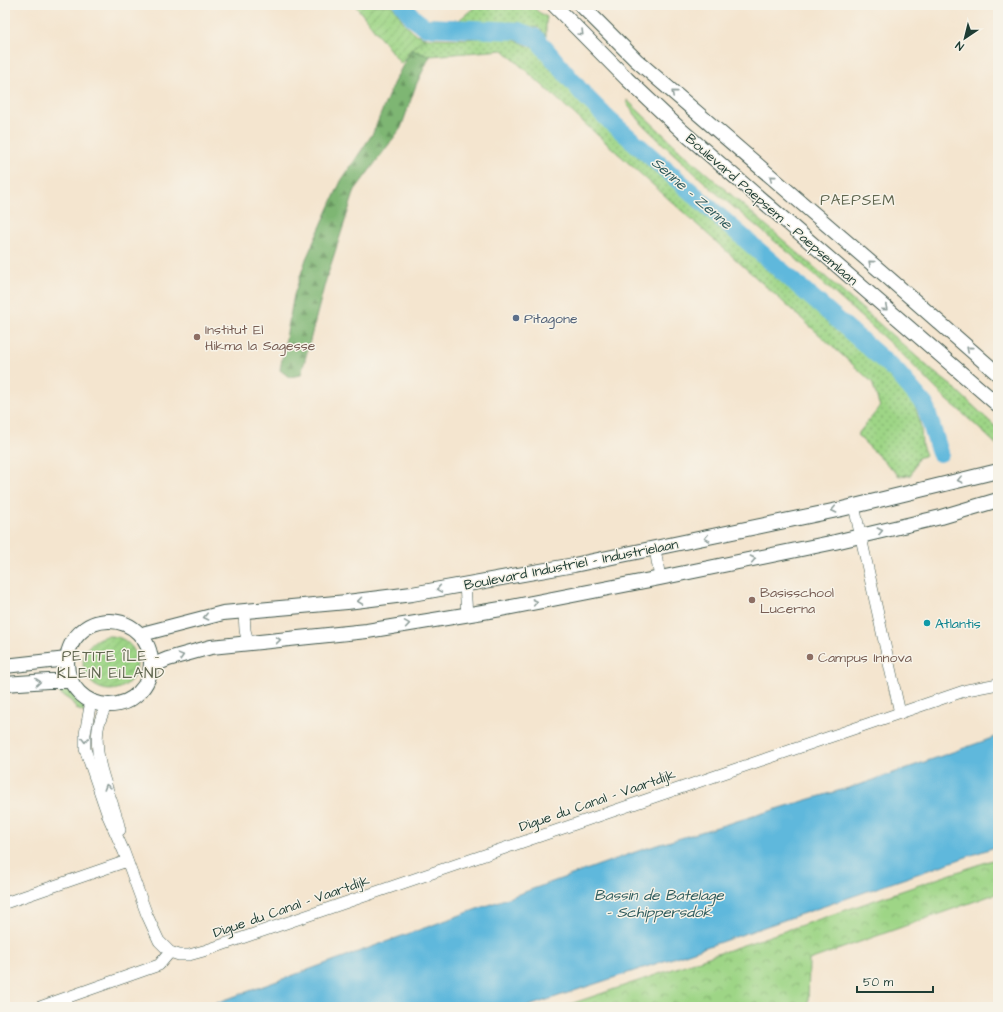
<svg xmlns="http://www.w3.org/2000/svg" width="1003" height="1012" viewBox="0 0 1003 1012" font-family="'Architects Daughter',sans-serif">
  <defs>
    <pattern id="grass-dots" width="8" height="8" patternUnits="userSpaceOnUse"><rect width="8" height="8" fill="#9ed586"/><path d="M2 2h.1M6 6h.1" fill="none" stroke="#80ae6e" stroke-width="1.8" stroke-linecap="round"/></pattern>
    <pattern id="forest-firs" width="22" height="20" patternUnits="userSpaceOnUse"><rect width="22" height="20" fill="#7eb673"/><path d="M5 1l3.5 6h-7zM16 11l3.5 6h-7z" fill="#67955f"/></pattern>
    <pattern id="park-crowns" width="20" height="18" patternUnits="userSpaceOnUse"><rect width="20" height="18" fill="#9ed586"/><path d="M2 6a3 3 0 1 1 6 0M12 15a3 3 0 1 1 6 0" fill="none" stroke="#80ae6e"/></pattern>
    <pattern id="garden-furrows" width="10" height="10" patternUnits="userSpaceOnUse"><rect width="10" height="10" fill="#9ed586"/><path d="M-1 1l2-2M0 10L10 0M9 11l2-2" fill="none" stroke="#80ae6e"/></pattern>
  </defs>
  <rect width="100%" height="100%" fill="#f7f3e8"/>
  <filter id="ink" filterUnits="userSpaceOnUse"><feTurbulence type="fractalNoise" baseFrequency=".025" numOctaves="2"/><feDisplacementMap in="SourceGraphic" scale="8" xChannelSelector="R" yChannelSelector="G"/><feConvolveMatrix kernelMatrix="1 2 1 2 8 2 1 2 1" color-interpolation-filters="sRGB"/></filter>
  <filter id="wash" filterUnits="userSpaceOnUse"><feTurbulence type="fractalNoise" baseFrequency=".012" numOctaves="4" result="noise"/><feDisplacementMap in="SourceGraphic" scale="16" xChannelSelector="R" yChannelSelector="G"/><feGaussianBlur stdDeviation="0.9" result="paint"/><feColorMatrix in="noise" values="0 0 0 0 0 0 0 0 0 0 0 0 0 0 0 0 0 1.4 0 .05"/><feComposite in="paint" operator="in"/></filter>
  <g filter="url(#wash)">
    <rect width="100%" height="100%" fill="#f4e5cf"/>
    <g fill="url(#grass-dots)" stroke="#5e895d">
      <polygon points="477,5 533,5 537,11 547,17 546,23 546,36 539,28 522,25 500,24 426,24 426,19 459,20"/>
      <polygon points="504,35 538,50 568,89 615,132 900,383 916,408 921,428 922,445 926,455 918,458 911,475 899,476 857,435 880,407 872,382 503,50 430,56 411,50 426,38 465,39"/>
      <polygon points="627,100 682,152 867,313 934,372 952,386 998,429 998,446 958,409 946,399 900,352 795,258 714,191 664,145 643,125 627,104"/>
      <path d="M58 689C72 688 82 700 85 713L77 709 71 701 59 693Z"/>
    </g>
    <polygon fill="url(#forest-firs)" stroke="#4e7a54" points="411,50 430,56 416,85 401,128 355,190 325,283 301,375 289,377 280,370 294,295 306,259 341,181 373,133 393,84"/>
    <polygon fill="url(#park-crowns)" stroke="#5e895d" points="998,858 998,893 809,960 808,1007 562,1007"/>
    <g fill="url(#garden-furrows)" stroke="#5e895d">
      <polygon points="355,5 392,5 405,24 414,33 426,38 411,50 401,64"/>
      <circle cx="110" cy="663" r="27"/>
    </g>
    <polygon fill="#5fb8dc" stroke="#3f7a88" points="998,736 998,846 712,945 526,1007 205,1007 641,850 790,805 865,783"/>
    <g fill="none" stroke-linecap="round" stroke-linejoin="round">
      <polyline stroke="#5fb8dc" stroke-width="18" points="403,5 414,19 425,27 518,31 536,38 584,95 609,120 896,371 925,405 940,453"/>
    </g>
  </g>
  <g filter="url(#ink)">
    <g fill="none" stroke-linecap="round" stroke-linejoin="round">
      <g stroke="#3f564b" stroke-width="12">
        <g id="minor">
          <polyline points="854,506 900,713"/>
          <polyline points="655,549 660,578"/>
          <polyline points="465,585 467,615"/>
          <polyline points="244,612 245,630 248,644"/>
          <polyline points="91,701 85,734 85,749 108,816 124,852 147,915 159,941 170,952 179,955 189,955 207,950 967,690 998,684"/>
          <path d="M106 706C103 713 99 721 98 729 93 764 113 797 120 830"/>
          <polyline points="5,903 127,861"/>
          <polyline points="40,1007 159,965 170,952"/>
        </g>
      </g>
      <g stroke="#3f564b" stroke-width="16">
        <g id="major">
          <polyline points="554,5 627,79 681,130 998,405"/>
          <polyline points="581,5 636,60 892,281 998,374"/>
          <circle cx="109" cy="663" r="42"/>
          <polyline points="141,636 146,633 223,613 347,602 412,594 574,565 842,509 998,471"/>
          <polyline points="5,666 67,659"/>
          <polyline points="151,666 168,659 211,647 367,631 501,609 660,578 835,542 941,517 998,500"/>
          <polyline points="5,684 48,681 71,681"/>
        </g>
      </g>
      <use href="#minor" stroke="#fff" stroke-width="11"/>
      <use href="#major" stroke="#fff" stroke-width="14"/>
    </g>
    <defs><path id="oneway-chevron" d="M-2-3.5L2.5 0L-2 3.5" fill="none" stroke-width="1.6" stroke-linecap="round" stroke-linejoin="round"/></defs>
    <g stroke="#8f9e9a">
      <use href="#oneway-chevron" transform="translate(581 33) rotate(45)"/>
      <use href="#oneway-chevron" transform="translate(674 93) rotate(-139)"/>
      <use href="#oneway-chevron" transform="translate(772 178) rotate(-140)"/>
      <use href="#oneway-chevron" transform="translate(871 263) rotate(-139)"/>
      <use href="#oneway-chevron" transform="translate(885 308) rotate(41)"/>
      <use href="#oneway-chevron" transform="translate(969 349) rotate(-139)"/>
      <use href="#oneway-chevron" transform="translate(960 480) rotate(166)"/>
      <use href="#oneway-chevron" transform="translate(834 510) rotate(168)"/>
      <use href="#oneway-chevron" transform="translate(880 531) rotate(-13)"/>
      <use href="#oneway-chevron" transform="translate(707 538) rotate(168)"/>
      <use href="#oneway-chevron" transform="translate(753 559) rotate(-12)"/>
      <use href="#oneway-chevron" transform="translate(439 589) rotate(171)"/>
      <use href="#oneway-chevron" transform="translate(360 601) rotate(172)"/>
      <use href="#oneway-chevron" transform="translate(535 602) rotate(-11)"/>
      <use href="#oneway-chevron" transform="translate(206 617) rotate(167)"/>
      <use href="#oneway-chevron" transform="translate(407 624) rotate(-9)"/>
      <use href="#oneway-chevron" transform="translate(278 640) rotate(-6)"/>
      <use href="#oneway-chevron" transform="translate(181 656) rotate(-15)"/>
      <use href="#oneway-chevron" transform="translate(38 682) rotate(-5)"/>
      <use href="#oneway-chevron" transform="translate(85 740) rotate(91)"/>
      <use href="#oneway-chevron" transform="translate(107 787) rotate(-107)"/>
    </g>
  </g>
  <circle fill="#5c6f8a" stroke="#f7f3e8" stroke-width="1.5" cx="516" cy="318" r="4"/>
  <g fill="#8d6e63" stroke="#f7f3e8" stroke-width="1.5">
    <circle cx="197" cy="337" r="4"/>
    <circle cx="752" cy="600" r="4"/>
    <circle cx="810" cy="657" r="4"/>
  </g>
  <circle fill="#0f9aa8" stroke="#f7f3e8" stroke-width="1.5" cx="927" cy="623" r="4"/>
  <g text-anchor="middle" stroke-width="3" stroke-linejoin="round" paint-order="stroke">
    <g font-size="14" fill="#1f3d34" stroke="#f7f3e8">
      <text transform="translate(772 209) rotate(41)" y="5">Boulevard Paepsem - Paepsemlaan</text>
      <text transform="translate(571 564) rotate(-11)" y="5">Boulevard Industriel - Industrielaan</text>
      <text transform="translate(597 800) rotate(-19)" y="5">Digue du Canal - Vaartdijk</text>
      <text transform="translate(291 906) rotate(-19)" y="5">Digue du Canal - Vaartdijk</text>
    </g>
    <g font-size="14" fill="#4e5e75" stroke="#f7f3e8" text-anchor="start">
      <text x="524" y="323">Pitagone</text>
    </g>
    <g font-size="14" fill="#785e54" stroke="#f7f3e8" text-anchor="start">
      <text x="205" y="334">Institut El<tspan x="205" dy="16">Hikma la Sagesse</tspan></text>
      <text x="760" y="597">Basisschool<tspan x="760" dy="16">Lucerna</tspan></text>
      <text x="818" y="662">Campus Innova</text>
    </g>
    <g font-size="14" fill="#0d838f" stroke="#f7f3e8" text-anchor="start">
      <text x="935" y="628">Atlantis</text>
    </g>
    <g font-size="15" font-style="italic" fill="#2f5c5e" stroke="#f7f3e8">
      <text transform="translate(692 193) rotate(41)" y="5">Senne - Zenne</text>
      <text x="659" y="900">Bassin de Batelage<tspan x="659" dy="17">- Schippersdok</tspan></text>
    </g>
    <g font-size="15" letter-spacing="1" fill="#616750" stroke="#f7f3e8">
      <text x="858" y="205">PAEPSEM</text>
      <text x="111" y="661">PETITE ÎLE -<tspan x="111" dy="17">KLEIN EILAND</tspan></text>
    </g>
  </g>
  <rect width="1003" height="1012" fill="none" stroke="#f7f3e8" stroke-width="20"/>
  <g transform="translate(965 38) rotate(215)" stroke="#f7f3e8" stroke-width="3" paint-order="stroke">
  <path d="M0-3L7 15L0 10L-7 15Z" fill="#1f3d34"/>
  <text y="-6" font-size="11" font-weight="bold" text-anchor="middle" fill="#1f3d34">N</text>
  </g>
  <path d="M857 986v6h76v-6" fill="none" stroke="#1f3d34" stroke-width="2"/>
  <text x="863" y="986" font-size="12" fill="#1f3d34" stroke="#f7f3e8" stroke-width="3" paint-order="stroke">50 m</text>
</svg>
